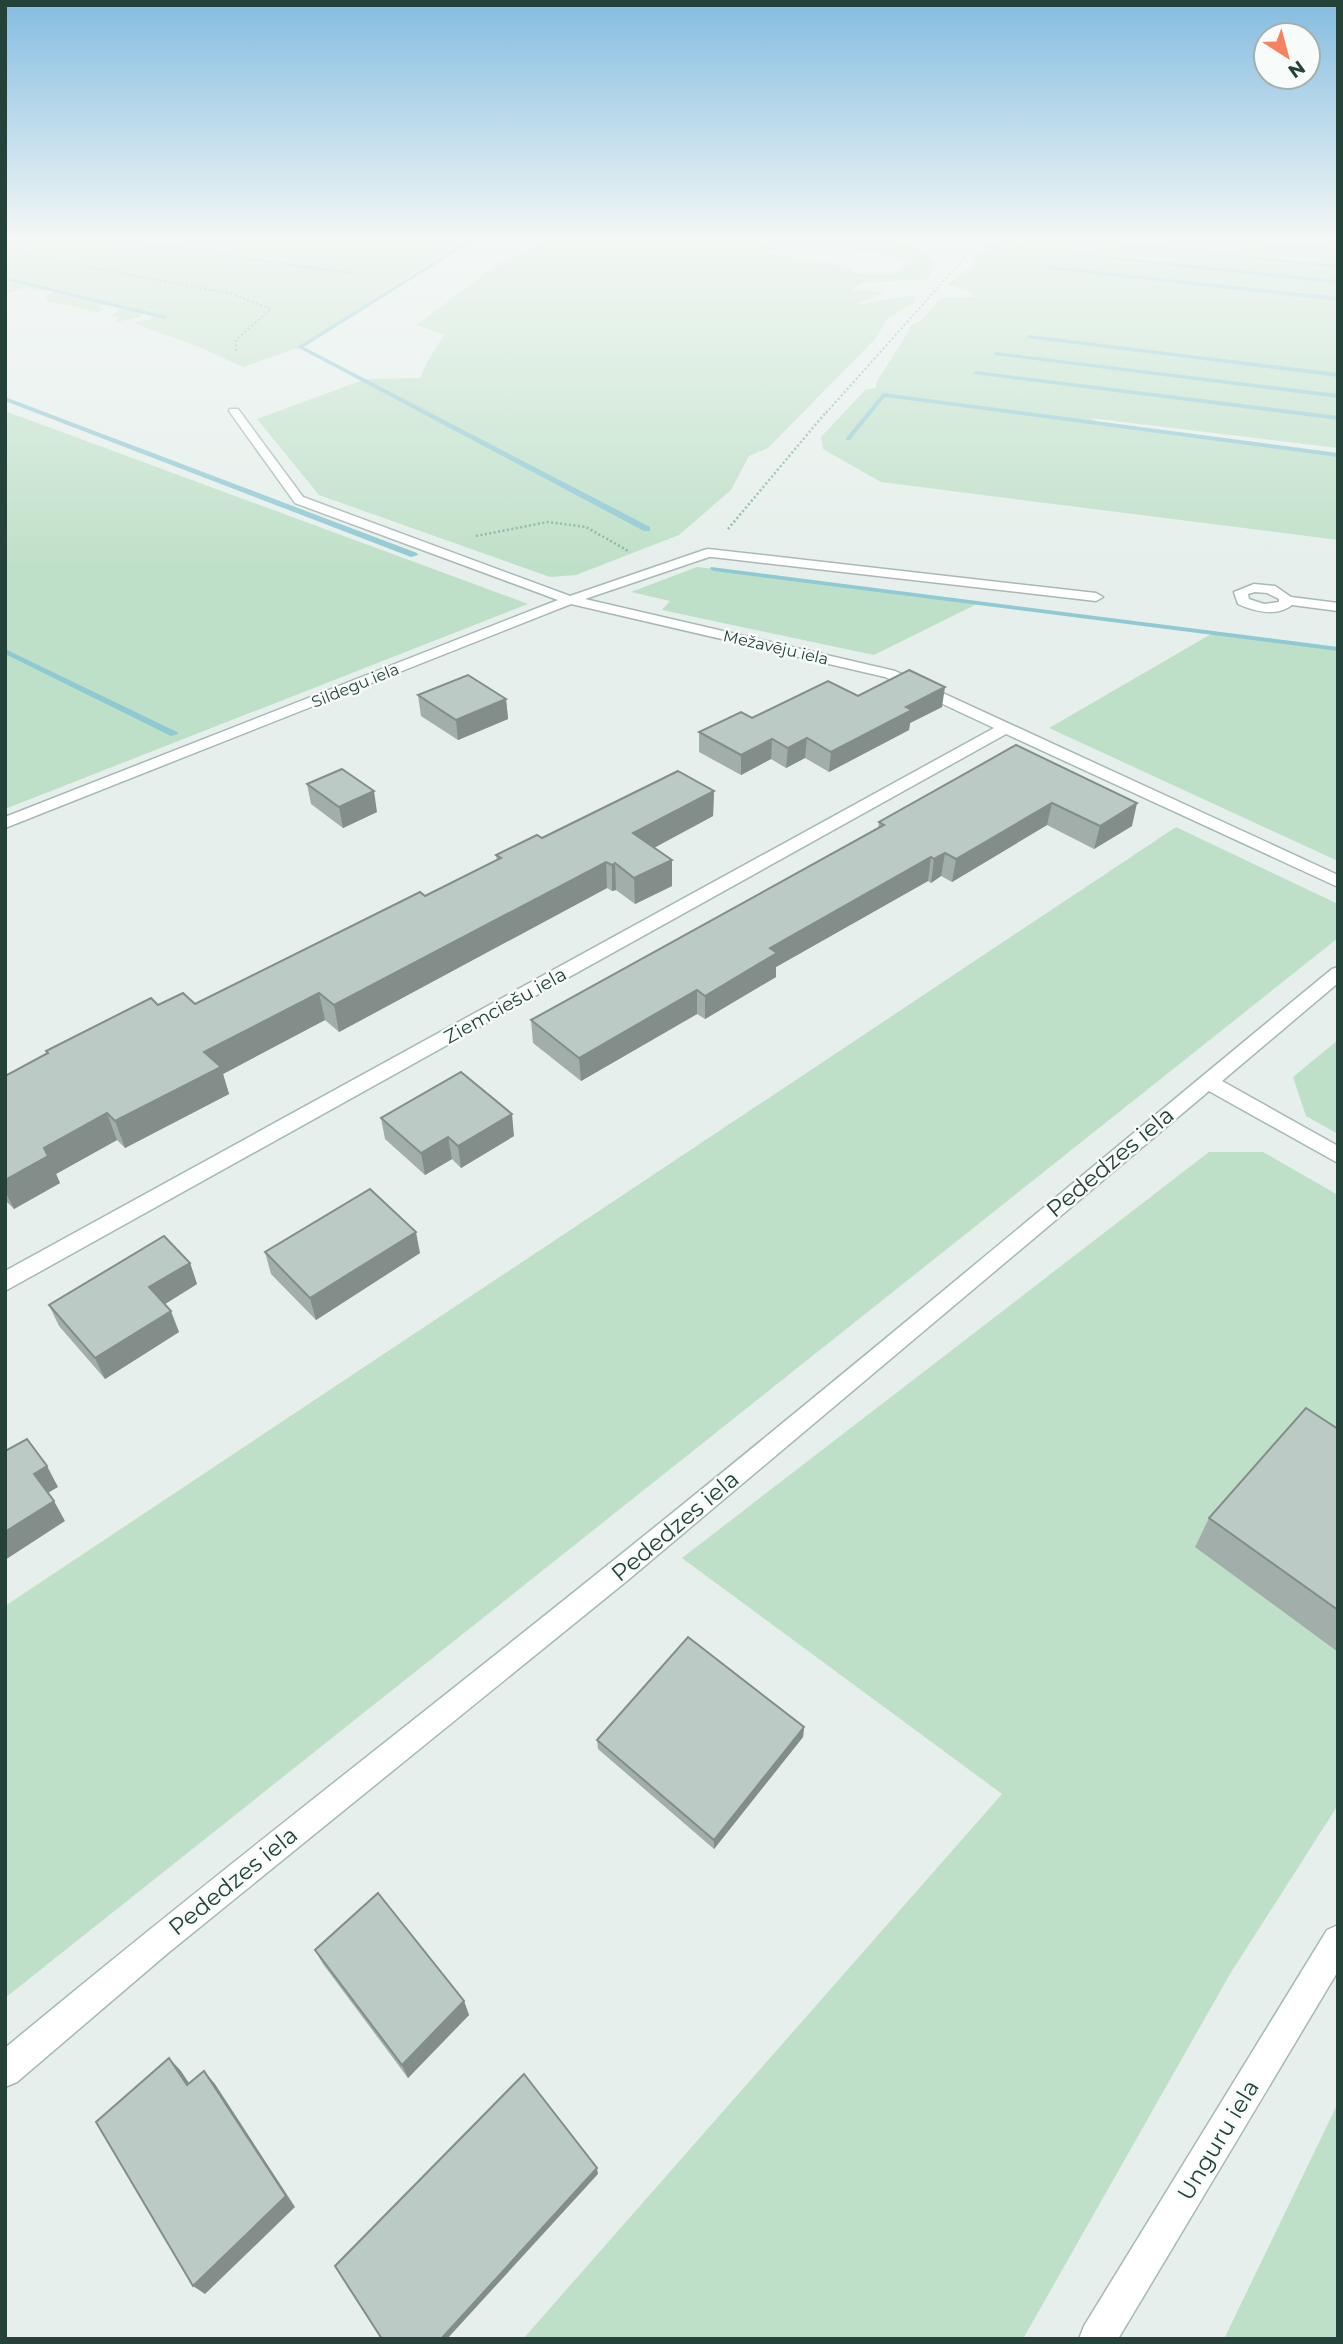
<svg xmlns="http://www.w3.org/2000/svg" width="1343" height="2344" viewBox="0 0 1343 2344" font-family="Montserrat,sans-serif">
  <rect width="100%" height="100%" fill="#e6efeb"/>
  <g fill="#bfe0c8" fill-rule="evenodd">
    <path d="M5 239H465L300 347 243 367 197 346 133 323 151 319V315L141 313V317L116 322 118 316 110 317 121 308H115L114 304 97 306 104 309 99 312 88 311 90 310C75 308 64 302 49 303L46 296 54 292 42 288 40 291H34L30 288 5 293V289H13L8 286 12 282 5 284Z"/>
    <path d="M549 239H902L900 242 920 249 936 262 927 279 861 283 851 290 885 292 855 305 913 295 915 302 888 318 875 339 768 448 749 456 731 490 679 535 576 575 550 577 319 495 257 419 366 379 420 378 426 364 444 335 417 325 497 265ZM776 245 875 252 908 262 894 274 856 273 844 266 760 252 788 250Z"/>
    <polygon points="997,239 1338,239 1338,448 1090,418 1102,424 1338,455 1338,540 881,482 823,449 821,437 865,390 876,388 876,383 912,325 921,320 942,298 974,297 972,292 947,284 975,264 972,255 992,249 980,245"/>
    <polygon points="5,411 528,604 5,809"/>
    <polygon points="697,567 714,569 979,603 874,655 662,610 670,601 631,592"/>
    <polygon points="1213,633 1338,649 1338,861 1049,728"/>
    <polygon points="1176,827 1338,904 1338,938 5,1998 5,1606"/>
    <polygon points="1338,1040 1338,1134 1306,1116 1293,1077"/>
    <polygon points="1209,1152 1263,1152 1338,1195 1338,1805 1230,1974 1023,2339 523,2339 1002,1794 682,1558"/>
    <polygon points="1338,2103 1338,2339 1224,2339"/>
  </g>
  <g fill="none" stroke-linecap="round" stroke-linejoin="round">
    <g fill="#8ec9d4" fill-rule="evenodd">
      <polygon points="106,239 119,239 357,273 354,275"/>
      <polygon points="470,239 476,239 304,347 650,527 650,531 644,531 297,347"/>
      <polygon points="1078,239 1338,265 1338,268 1080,241"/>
      <polygon points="1210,239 1338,249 1338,252 1212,240"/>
      <polygon points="1075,253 1338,280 1338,284 1073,255"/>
      <polygon points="1049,266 1338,297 1338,301 1047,269"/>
      <polygon points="5,277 166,316 167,317 164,319 5,280"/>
      <polygon points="1029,335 1338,373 1338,377 1027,338"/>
      <polygon points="996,352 1338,394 1338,398 994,355"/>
      <polygon points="975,371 1338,416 1338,420 973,374"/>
      <polygon points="883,393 1338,453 1338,457 885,397 850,440 846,440 846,438"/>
      <polygon points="5,397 417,553 418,555 411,557 5,401"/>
      <polygon points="711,567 1338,647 1338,651 714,571 710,569"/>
      <polygon points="5,649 177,732 178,734 171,736 5,654"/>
    </g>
    <g stroke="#a8b8b2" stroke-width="3">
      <g id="lane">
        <polygon points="708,549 1096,593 1103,597 1096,601 704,556 704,550"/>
        <path d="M1254 584 1275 586 1291 597 1338 603V611L1292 605C1276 617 1256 612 1238 604L1234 592ZM1255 592 1267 593 1279 599V602L1264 604 1249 599 1248 594Z"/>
      </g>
    </g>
    <g stroke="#a8b8b2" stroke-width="3">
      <g id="street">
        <polygon points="230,409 238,409 303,497 570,596 704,550 712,550 712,556 585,599 895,671 1338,875 1338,887 1006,734 5,1291 5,1271 994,728 885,677 571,604 5,828 5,817 558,600 295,503 229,411"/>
        <path d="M1338 967V983L1222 1081 1338 1146V1163L1209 1091 628 1580 168 1953 17 2082 5 2087V2048C203 1883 408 1726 609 1564 852 1369 1091 1167 1332 969Z"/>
        <polygon points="1338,1925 1338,1971 1118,2339 1079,2339 1084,2326 1327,1930"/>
      </g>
    </g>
    <g stroke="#86b3a5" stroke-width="2" stroke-dasharray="2 2.5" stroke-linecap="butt">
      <polyline points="5,251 232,294 271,309 236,340 236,352"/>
      <polyline points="826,413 981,239"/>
    </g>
    <g stroke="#86b3a5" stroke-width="2.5" stroke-dasharray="2 2.5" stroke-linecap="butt">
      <polyline points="728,529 827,411"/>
      <polyline points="476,536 548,522 586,527 630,552"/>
    </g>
    <use href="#lane" fill="#fff" fill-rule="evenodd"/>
    <use href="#street" fill="#fff" fill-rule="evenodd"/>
  </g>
  <g fill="#a1aea9">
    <polygon points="418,695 506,699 508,719 458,740 421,716"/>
    <polygon points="858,696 942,707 910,723 909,730 829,772 805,758 786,768 771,759 741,775 699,752 699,732 752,718"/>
    <polygon points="1016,745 1132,826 1094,849 1047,825 952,882 941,876 931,883 928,881 776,967 776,977 705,1019 697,1014 581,1081 533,1043 531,1020 878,829 879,822"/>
    <polygon points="307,784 377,812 343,828 311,804"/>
    <polygon points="714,791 713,816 654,848 672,886 635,904 616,890 612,891 607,888 339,1032 325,1020 223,1074 229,1094 125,1148 117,1140 56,1174 60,1183 14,1209 5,1200 5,1076 47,1053 46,1051 158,1005 195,1004 425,896 497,861 496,855 542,838"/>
    <polygon points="381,1118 514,1136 461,1168 452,1159 425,1175 385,1139"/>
    <polygon points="265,1252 420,1253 316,1320 271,1274"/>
    <polygon points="190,1263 197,1284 165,1304 179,1332 105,1379 59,1326 49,1305"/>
    <polygon points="1338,1429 1338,1652 1195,1547 1209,1518"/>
    <polygon points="804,1727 803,1737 714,1849 598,1749 597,1740"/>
    <polygon points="315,1950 464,2001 469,2015 408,2078 323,1964"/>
  </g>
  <g fill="#838d89">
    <polygon points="945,687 942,707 910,723 909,730 829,772 831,752 906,707"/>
    <polygon points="506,699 508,719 458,740 456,720"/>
    <polygon points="807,738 805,758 786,768 788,748"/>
    <polygon points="772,739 771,759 741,775 741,755"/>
    <polygon points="374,791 377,812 343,828 339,807"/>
    <polygon points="714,791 713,816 633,859 633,833"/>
    <polygon points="1052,803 1047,825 952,882 956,859"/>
    <polygon points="1137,803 1132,826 1094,849 1100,826"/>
    <polygon points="945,853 941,876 931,883 934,859"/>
    <polygon points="931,857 928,881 776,967 776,977 705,1019 705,996 770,948"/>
    <polygon points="672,860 672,886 635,904 634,878"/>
    <polygon points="606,862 607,888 339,1032 334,1005"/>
    <polygon points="615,863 616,890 612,891 612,865"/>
    <polygon points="697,990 697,1014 581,1081 579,1058"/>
    <polygon points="319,993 325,1020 223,1074 229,1094 125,1148 115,1121 204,1052"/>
    <polygon points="107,1113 117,1140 56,1174 60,1183 14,1209 5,1191 5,1180 44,1148"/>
    <polygon points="512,1114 514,1136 461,1168 458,1146"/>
    <polygon points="448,1137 452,1159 425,1175 421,1153"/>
    <polygon points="416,1232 420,1253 316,1320 310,1298"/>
    <polygon points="190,1263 197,1284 157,1309 149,1287"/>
    <polygon points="171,1311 179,1332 105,1379 95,1358"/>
    <polygon points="47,1466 58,1487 46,1494 34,1474"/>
    <polygon points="54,1501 65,1521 5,1560 5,1532"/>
    <polygon points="804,1727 803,1737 714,1849 714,1840"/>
    <polygon points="464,2001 469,2015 408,2078 402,2065"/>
    <polygon points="169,2058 181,2071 199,2098 187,2085"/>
    <polygon points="204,2071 215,2084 295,2207 205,2294 193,2286"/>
    <polygon points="597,2168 598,2174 447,2339 441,2339"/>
  </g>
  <g fill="#bbcac4" stroke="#838d89" stroke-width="2">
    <polygon points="909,670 945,687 906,707 912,710 831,752 807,738 788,748 772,739 741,755 699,732 741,712 752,718 828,681 858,696"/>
    <polygon points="468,675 506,699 456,720 418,695"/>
    <polygon points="1016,745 1137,803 1100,826 1052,803 956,859 945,853 934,859 931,857 770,948 777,953 705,996 697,990 579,1058 531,1020 884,825 879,822"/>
    <polygon points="342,769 374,791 339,807 307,784"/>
    <polygon points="678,771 714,791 633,833 672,860 634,878 615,863 612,865 606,862 334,1005 319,993 204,1052 221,1067 115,1121 107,1113 44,1148 48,1156 5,1180 5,1076 48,1053 46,1051 151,998 158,1005 183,993 195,1004 420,892 425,896 501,858 496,855 537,835 542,838"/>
    <polygon points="461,1072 512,1114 458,1146 448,1137 421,1153 381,1118"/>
    <polygon points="370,1189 416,1232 310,1298 265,1252"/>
    <polygon points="164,1236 190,1263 149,1287 171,1311 95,1358 49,1305"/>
    <polygon points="1306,1408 1338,1429 1338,1610 1209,1518"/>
    <polygon points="27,1439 47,1466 34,1474 54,1501 5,1532 5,1451"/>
    <polygon points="688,1637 804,1727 714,1840 597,1740"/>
    <polygon points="378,1893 464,2001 402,2065 315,1950"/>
    <polygon points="169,2058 187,2085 204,2071 286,2196 193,2286 96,2122"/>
    <polygon points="524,2074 597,2168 441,2339 382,2339 335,2266"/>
  </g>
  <linearGradient id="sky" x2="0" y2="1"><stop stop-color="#84bce0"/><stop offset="0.42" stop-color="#f4f8f6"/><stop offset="1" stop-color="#f4f8f6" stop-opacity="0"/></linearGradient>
  <rect width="1343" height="567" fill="url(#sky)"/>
  <g text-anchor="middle" stroke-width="5" stroke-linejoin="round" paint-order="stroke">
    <g font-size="16" fill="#24423a" stroke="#f7fbf9">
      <text transform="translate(776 647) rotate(13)" y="6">Mežavēju iela</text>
      <text transform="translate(355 685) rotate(-22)" y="6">Sildegu iela</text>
    </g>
    <g font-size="19" fill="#24423a" stroke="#f7fbf9">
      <text transform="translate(505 1005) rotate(-29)" y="7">Ziemciešu iela</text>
    </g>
    <g font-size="23" fill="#24423a" stroke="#f7fbf9">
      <text transform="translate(1110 1162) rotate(-40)" y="8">Pededzes iela</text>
      <text transform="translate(675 1526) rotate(-40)" y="8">Pededzes iela</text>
      <text transform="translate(233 1881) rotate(-39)" y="8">Pededzes iela</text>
      <text transform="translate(1218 2140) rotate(-59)" y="8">Unguru iela</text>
    </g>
  </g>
  <rect width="1343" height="2344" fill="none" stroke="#24423a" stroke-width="14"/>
  <g transform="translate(1287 56) rotate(144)"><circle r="33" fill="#f7fbf9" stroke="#a3b1ad" stroke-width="2"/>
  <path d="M0-5L12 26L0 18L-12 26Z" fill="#f4845f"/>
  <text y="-10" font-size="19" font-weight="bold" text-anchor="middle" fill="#24423a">N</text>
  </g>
</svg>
